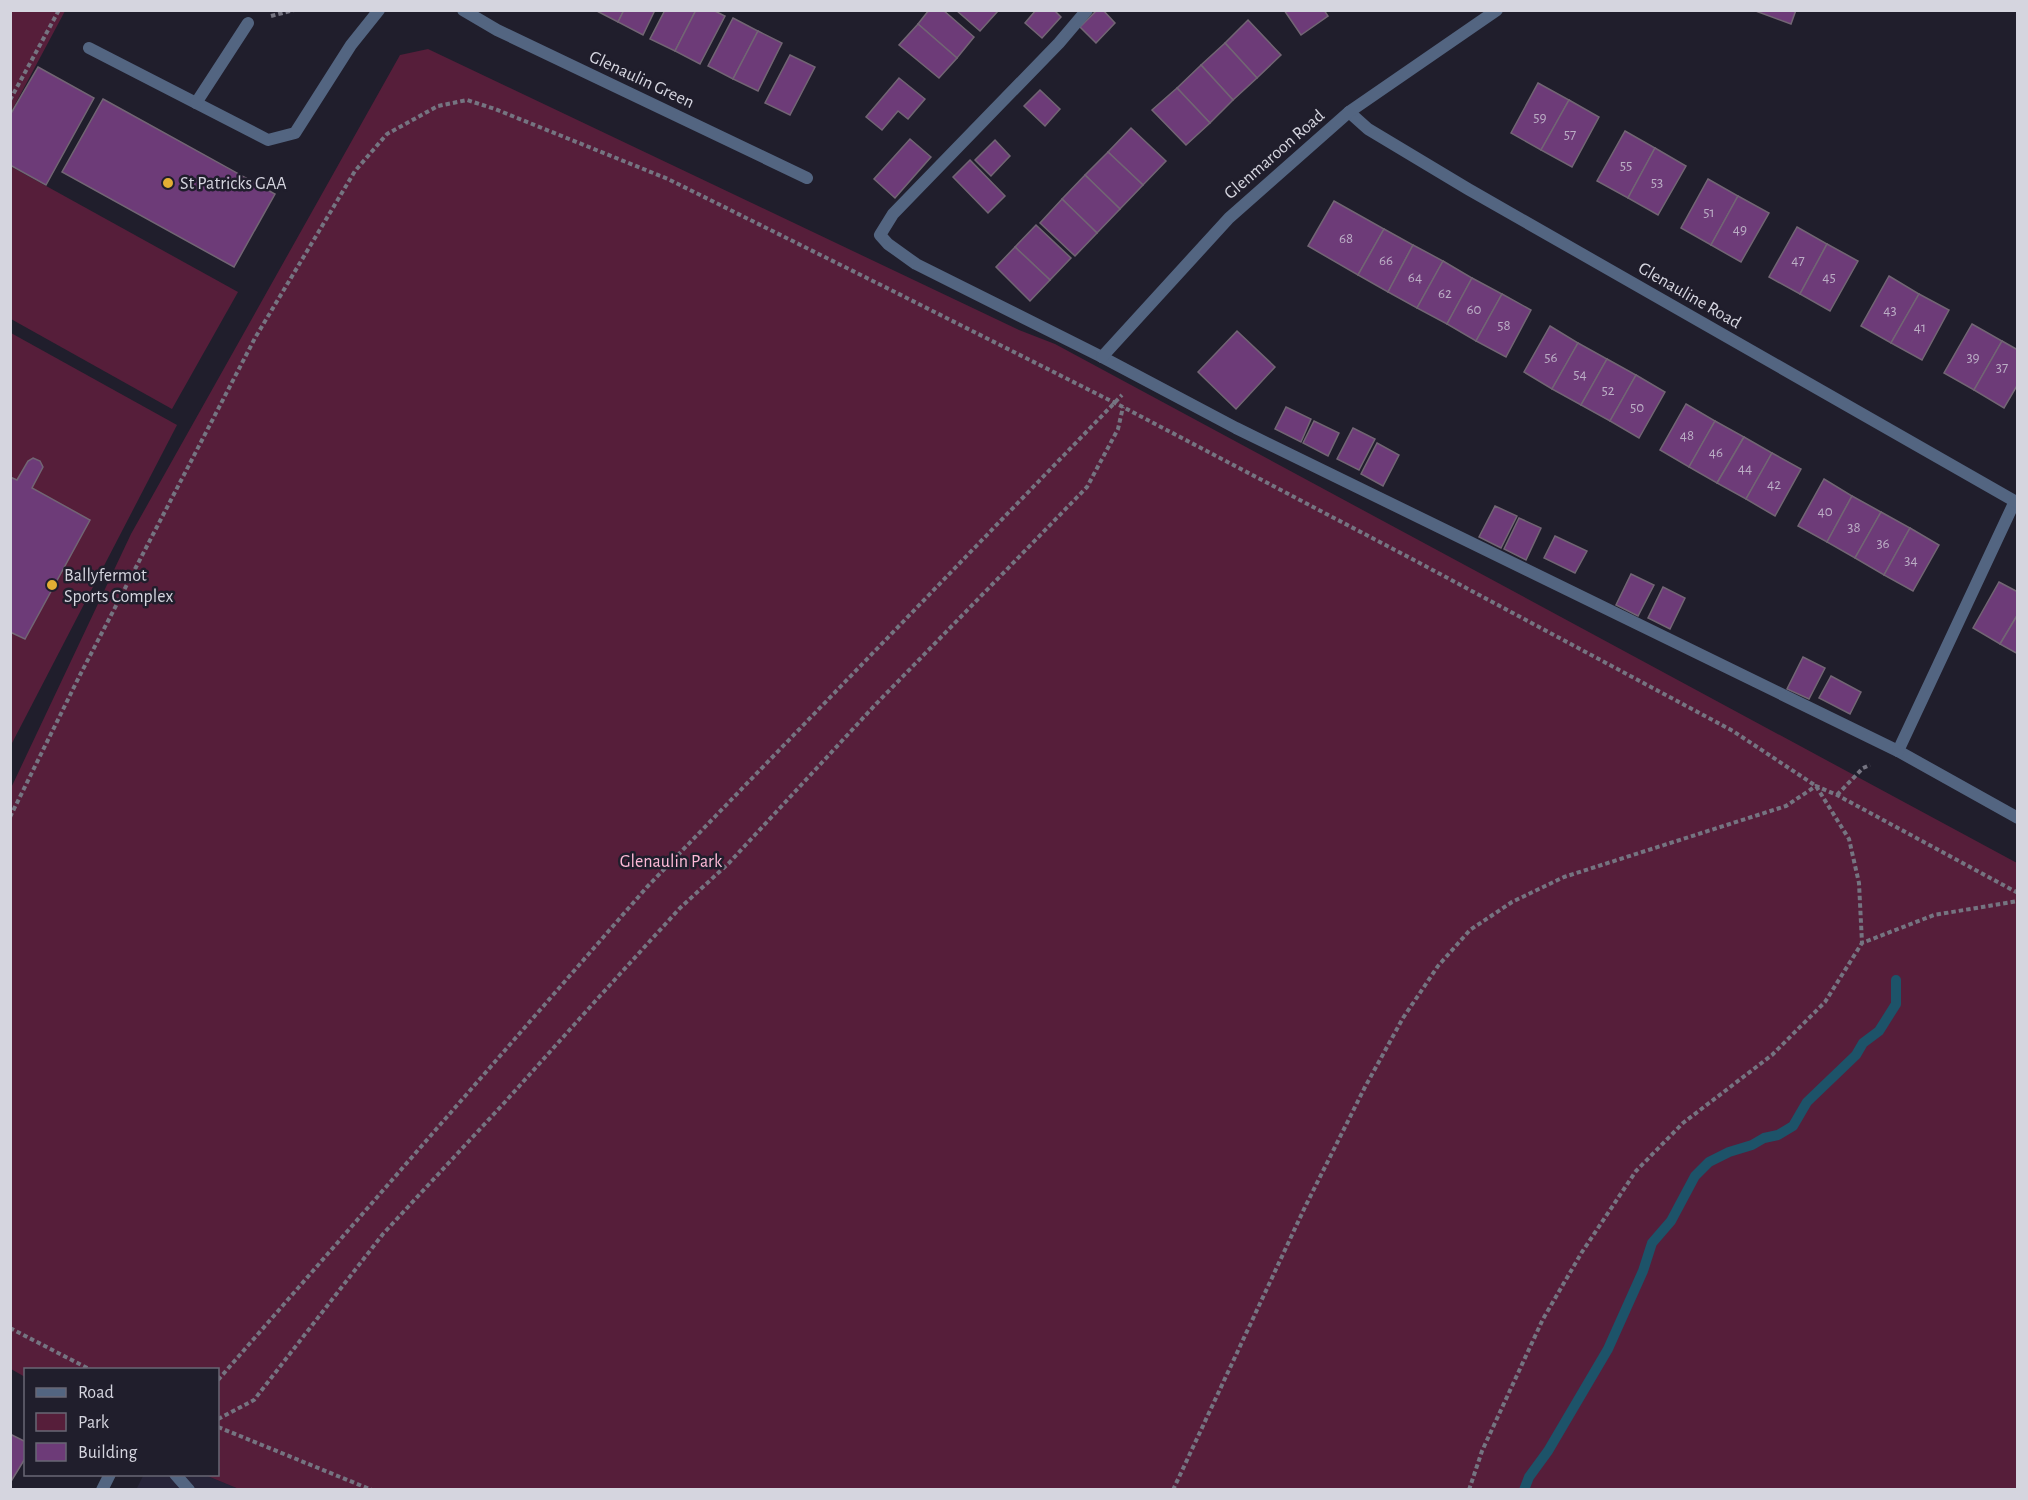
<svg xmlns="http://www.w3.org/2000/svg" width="2028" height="1500" viewBox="0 0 2028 1500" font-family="'Alegreya Sans',sans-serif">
  <rect width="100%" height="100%" fill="#201e2c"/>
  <polygon fill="#272439" points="144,1474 205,1475 239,1489 136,1490"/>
  <g fill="#561e3a">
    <polygon points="11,10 65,11 11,112 10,11"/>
    <polygon points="428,49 1019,330 1055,344 2017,863 2017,1489 239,1489 205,1475 218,1474 218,1370 26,1370 25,1377 11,1369 11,788 131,534 400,55"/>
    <polygon points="10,166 238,292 172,409 11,319"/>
    <polygon points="11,333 177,425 11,745"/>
  </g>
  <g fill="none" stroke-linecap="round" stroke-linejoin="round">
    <polyline stroke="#1d5369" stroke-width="10" points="1524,1490 1529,1477 1548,1451 1608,1349 1643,1271 1652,1243 1671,1221 1695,1176 1709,1162 1729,1152 1752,1145 1764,1138 1778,1135 1793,1126 1807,1102 1856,1055 1863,1043 1879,1031 1896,1004 1896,980"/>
  </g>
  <g fill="#6d3b78" stroke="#726574" stroke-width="1.5">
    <polygon points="595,10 624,10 618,22"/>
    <polygon points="624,10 655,10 643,35 618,22"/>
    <polygon points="665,10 696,10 675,51 650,39"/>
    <polygon points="696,10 713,10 725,16 700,64 675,51"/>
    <polygon points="929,10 943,10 974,37 957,58 918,24"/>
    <polygon points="956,10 998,10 998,11 980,31"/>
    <polygon points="1036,10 1054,10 1061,17 1042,38 1025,23"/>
    <polygon points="1097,10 1103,10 1115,23 1096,43 1080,27"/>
    <polygon points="1284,10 1324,10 1328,16 1301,35"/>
    <polygon points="1753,10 1796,10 1791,24"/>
    <polygon points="733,18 758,31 733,79 708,66"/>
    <polygon points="1248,20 1281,55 1257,78 1225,43"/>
    <polygon points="918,24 957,58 939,78 899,45"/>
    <polygon points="758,31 782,43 758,91 733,79"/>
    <polygon points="1225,43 1257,78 1233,100 1201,65"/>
    <polygon points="790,55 815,67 790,115 765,103"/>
    <polygon points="1201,65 1233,100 1210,123 1177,88"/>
    <polygon points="38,67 94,98 46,185 10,165 10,115"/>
    <polygon points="899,78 925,99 908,119 898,111 882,130 866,117"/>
    <polygon points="1538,83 1569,100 1541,150 1511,133"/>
    <polygon points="1177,88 1210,123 1186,145 1152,110"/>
    <polygon points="1040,90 1060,109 1045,126 1024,106"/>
    <polygon points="103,99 275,194 234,267 62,172"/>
    <polygon points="1569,100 1599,117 1572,167 1541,150"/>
    <polygon points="1131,128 1166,161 1143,185 1108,152"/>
    <polygon points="1625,131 1655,148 1628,198 1597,181"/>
    <polygon points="910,139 931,157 895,198 874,179"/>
    <polygon points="995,140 1010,156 991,176 975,160"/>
    <polygon points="1655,148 1686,166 1658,215 1628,198"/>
    <polygon points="1108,152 1143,185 1120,209 1085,175"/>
    <polygon points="970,160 1005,196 988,213 953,177"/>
    <polygon points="1085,175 1120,209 1097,233 1062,199"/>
    <polygon points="1708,179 1738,196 1711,245 1681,228"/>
    <polygon points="1738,196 1769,213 1741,262 1711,245"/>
    <polygon points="1062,199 1097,233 1075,256 1040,223"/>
    <polygon points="1334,201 1384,229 1358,275 1308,246"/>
    <polygon points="1036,225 1071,258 1050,280 1015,247"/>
    <polygon points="1797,227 1827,244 1800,294 1769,277"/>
    <polygon points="1384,229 1413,245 1388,292 1358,275"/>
    <polygon points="1827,244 1858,261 1830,311 1800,294"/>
    <polygon points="1413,245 1443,261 1417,308 1388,292"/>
    <polygon points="1015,247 1050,280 1030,301 996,267"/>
    <polygon points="1443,261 1472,278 1447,324 1417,308"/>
    <polygon points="1889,276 1919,294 1891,343 1861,326"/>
    <polygon points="1472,278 1502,294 1476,341 1447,324"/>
    <polygon points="1502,294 1531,310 1506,357 1476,341"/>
    <polygon points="1919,294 1949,310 1922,360 1891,343"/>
    <polygon points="1972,324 2002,341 1974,390 1944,373"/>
    <polygon points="1550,326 1578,343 1552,389 1524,372"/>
    <polygon points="1237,331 1275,367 1236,409 1198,372"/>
    <polygon points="2002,341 2018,350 2018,384 2004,408 1974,390"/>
    <polygon points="1578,343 1607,359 1581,405 1552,389"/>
    <polygon points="1607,359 1636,375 1610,421 1581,405"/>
    <polygon points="1636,375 1665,392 1639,438 1610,421"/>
    <polygon points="1686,404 1715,421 1689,467 1660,450"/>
    <polygon points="1286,407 1311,419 1301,442 1275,429"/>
    <polygon points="1314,421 1339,433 1328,456 1303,443"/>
    <polygon points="1715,421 1744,437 1717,483 1689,467"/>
    <polygon points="1353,428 1375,439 1359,470 1337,459"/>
    <polygon points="1744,437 1772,453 1746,499 1717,483"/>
    <polygon points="1377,443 1399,455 1383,486 1361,474"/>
    <polygon points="1772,453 1801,469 1775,516 1746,499"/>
    <polygon points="33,458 40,461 43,467 32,488 90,520 25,639 10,632 10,477 17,480 28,461"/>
    <polygon points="1824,479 1852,496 1827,542 1798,526"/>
    <polygon points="1852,496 1881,512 1855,558 1827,542"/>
    <polygon points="1495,506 1517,516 1501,548 1479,537"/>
    <polygon points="1881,512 1910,528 1884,575 1855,558"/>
    <polygon points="1519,518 1541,528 1526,560 1504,549"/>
    <polygon points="1910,528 1939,545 1913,591 1884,575"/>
    <polygon points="1555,536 1587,551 1575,573 1544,558"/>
    <polygon points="1631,574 1654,585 1638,616 1616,605"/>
    <polygon points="1999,582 2018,592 2018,614 2000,644 1973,628"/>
    <polygon points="1663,587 1685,598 1670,629 1648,618"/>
    <polygon points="2018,614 2018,654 2000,644"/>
    <polygon points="1803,657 1825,668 1809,699 1787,689"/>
    <polygon points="1831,676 1861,692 1850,714 1819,698"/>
    <polygon points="10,1434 26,1442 26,1457 10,1483"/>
  </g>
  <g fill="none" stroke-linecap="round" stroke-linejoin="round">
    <g stroke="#757481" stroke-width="4" stroke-dasharray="4.5 3" stroke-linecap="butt">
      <polyline points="271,16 294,10"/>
      <polyline points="10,100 59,10"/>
      <polyline points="1837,795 1863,768 1870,765"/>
      <polyline points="10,817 80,675 255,338 355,171 387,134 438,106 467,100 495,109 668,179 889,289 1123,407 1414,560 1733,731 1816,786 1849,839 1859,883 1862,943"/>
      <polyline points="10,1328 91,1370"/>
      <polyline points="218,1380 647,887 1122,395"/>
      <polyline points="218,1419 254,1400 383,1234 505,1102 599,997 680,908 729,863 876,704 1087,487 1118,429 1123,407"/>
      <polyline points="218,1427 372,1490"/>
      <polyline points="1173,1490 1305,1207 1365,1087 1403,1018 1438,966 1470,930 1512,902 1564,877 1786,806 1816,786 1837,795 2018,893"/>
      <polyline points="1469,1490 1482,1451 1543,1319 1582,1252 1636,1171 1683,1123 1772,1055 1825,1002 1862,943 1934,915 2018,901"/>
    </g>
    <g stroke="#536581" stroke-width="12">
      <polyline points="1087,10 1059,43 893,214 880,235 888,244 916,264 1102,357 1236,428 1898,751 2018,818"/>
      <polyline points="89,48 268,140 295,133 351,45 379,10"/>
      <polyline points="196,103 248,23"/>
      <polyline points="1898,751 2015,501"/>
      <polyline points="175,1474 189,1490"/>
    </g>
    <g stroke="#536581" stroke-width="12">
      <polyline points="463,10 497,30 807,178"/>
      <polyline points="1349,112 1368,129 1468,189 2018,503"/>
      <polyline points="1102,357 1229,218 1349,112 1497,10"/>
      <polyline points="102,1490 110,1474"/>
    </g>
  </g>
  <g fill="#e3ae34" stroke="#201e2c" stroke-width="2">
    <circle cx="168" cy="183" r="6"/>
    <circle cx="52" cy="585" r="6"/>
  </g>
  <g text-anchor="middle" stroke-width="5" stroke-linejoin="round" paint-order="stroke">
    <g font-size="15" fill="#bbaec5">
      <text x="1540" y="122">59</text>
      <text x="1570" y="139">57</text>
      <text x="1626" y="170">55</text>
      <text x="1657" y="187">53</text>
      <text x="1709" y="217">51</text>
      <text x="1740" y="234">49</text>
      <text x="1346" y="243">68</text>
      <text x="1386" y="265">66</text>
      <text x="1798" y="265">47</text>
      <text x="1415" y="282">64</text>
      <text x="1829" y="282">45</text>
      <text x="1445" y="298">62</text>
      <text x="1474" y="314">60</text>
      <text x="1890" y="315">43</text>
      <text x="1504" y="330">58</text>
      <text x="1920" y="332">41</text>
      <text x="1551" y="362">56</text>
      <text x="1973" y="362">39</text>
      <text x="2002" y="372">37</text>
      <text x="1580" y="379">54</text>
      <text x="1608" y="395">52</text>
      <text x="1637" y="412">50</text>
      <text x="1687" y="440">48</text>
      <text x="1716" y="457">46</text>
      <text x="1745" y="473">44</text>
      <text x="1774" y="489">42</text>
      <text x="1825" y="516">40</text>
      <text x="1854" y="532">38</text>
      <text x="1883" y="548">36</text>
      <text x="1911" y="565">34</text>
    </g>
    <g font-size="18" fill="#d5d5df" stroke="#201e2c">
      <text transform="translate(642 79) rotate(25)" y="6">Glenaulin Green</text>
      <text transform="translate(1274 154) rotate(-41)" y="6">Glenmaroon Road</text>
      <text transform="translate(1690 295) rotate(30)" y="6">Glenauline Road</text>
    </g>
    <g font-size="18" fill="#d5d5df" stroke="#201e2c" text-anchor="start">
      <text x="180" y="189">St Patricks GAA</text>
      <text x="64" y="581">Ballyfermot<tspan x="64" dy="21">Sports Complex</tspan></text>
    </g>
    <g font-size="18" fill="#fdbad7" stroke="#201e2c">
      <text x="671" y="867">Glenaulin Park</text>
    </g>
  </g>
  <rect width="2028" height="1500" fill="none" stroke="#d5d5df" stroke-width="24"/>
  <rect x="24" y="1368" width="195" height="108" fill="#201e2c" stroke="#686774" stroke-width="1.5"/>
  <rect x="36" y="1388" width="30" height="9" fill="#536581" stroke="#686774" stroke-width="1.5"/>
  <text x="78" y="1398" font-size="18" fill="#d5d5df">Road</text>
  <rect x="36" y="1413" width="30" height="18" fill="#561e3a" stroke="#686774" stroke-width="1.5"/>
  <text x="78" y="1428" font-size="18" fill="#d5d5df">Park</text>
  <rect x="36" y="1443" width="30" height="18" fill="#6d3b78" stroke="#686774" stroke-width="1.5"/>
  <text x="78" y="1458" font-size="18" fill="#d5d5df">Building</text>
</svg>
